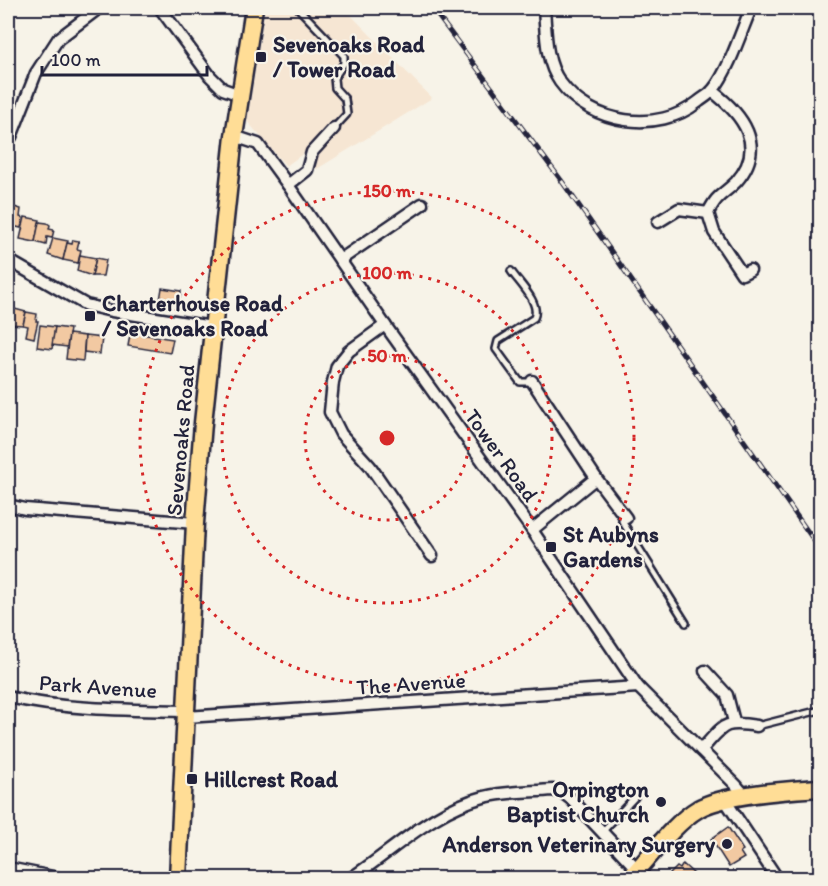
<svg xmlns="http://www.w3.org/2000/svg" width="828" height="886" viewBox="0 0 828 886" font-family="Itim,sans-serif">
  <rect width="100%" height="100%" fill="#f7f3e8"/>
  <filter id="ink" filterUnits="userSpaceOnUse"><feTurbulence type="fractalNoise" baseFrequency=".0167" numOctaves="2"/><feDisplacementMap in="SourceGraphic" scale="12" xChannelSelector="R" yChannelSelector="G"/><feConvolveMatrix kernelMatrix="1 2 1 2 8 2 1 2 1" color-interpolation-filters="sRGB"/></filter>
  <g filter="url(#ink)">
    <polygon fill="#f6e6d3" points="265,8 344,8 432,98 317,169 304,153 286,166 247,121"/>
    <g fill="#f2c9a2" stroke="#22223b" stroke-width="1.5">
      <polygon points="11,206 21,209 20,217 23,218 21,228 8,225"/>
      <polygon points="25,217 40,220 35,242 20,239"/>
      <polygon points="39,222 47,223 50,225 49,229 54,230 52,238 47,237 46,245 35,242"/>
      <polygon points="53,238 68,241 63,260 48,255"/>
      <polygon points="73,240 79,241 77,249 81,250 78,263 63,260 67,243 72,244"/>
      <polygon points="80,255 96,258 92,276 77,271"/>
      <polygon points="96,258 106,260 103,276 92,276"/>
      <polygon points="162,288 181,291 180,299 176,299 175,303 160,300"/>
      <polygon points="11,308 26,312 23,325 8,324"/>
      <polygon points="26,312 37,314 36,321 38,321 34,338 26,336 28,326 23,325"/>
      <polygon points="40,325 55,327 52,349 37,347"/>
      <polygon points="55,327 70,329 67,347 52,345"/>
      <polygon points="134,330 141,331 141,334 173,339 170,353 128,346 130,335 133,335"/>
      <polygon points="69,334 85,336 83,361 66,359"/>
      <polygon points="85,336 102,338 100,354 84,352"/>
      <polygon points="728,827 743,850 740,852 744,858 729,867 711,839"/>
      <polygon points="683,864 694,874 690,878 666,878 671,876 669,875 677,867 680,869"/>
    </g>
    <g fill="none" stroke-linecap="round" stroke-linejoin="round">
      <g stroke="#22223b" stroke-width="10">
        <g id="service">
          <polyline points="298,8 344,56 344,63 334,78 335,88 345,99 347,114 334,128"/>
          <path d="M511 271C519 283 541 303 534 318L498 341 496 349 520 382H532"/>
          <polyline points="626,518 622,521 686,623"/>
          <polyline points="757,726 820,710"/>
          <polyline points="602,832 635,797"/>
        </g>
      </g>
      <g stroke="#22223b" stroke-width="15">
        <g id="minor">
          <polyline points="160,8 210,76 223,89 240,95"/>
          <path d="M544 8C546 33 545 61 560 82 591 125 658 134 698 102 703 98 709 95 713 90 729 70 741 32 751 8"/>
          <path d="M712 91C742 114 768 146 736 182 722 196 718 193 708 213L714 232 742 274 750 270"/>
          <polyline points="234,136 258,144 288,185 385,325 532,530 638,687 736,785 745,796"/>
          <polyline points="11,137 36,73 58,39 99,8"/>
          <polyline points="288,185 307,170 312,152 334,128"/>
          <polyline points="658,222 679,209 708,213"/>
          <polyline points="8,260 86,305 112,311 212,327"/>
          <polyline points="340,260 422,204"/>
          <polyline points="385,325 349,351 337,366 333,382 330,412 341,434 370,466 432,556"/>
          <polyline points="532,381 596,478 626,518"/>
          <polyline points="8,505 25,509 195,523"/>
          <polyline points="532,530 596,478"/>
          <polyline points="705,671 727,695 734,722"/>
          <path d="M8 697C65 710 127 710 186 711"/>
          <polyline points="186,717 638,687"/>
          <path d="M701 750C724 726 721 720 757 726"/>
          <polyline points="725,800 777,878"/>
          <polyline points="8,868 58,878"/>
          <path d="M351 878C394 850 433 810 484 797 506 791 531 792 553 790L563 793 571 799 638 870"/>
        </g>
      </g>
      <g stroke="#22223b" stroke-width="21">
        <g id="primary">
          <polyline points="178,878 195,523 203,423 234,136 254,8"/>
          <path d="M630 878C649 858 674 823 698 809 722 794 791 790 820 788"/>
        </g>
      </g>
      <use href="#service" stroke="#f7f3e8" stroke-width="5"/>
      <use href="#minor" stroke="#f7f3e8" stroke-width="10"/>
      <use href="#primary" stroke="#ffdd96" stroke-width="16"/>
      <g stroke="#22223b" stroke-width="5">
        <polyline id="rail" points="432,8 561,180 820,549"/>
      </g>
      <use href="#rail" stroke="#f7f3e8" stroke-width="3" stroke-dasharray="9" stroke-linecap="butt"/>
    </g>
  </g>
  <g fill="none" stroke="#d62828" stroke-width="3" stroke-dasharray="3 6">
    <circle cx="387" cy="438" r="82"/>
    <circle cx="387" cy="438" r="165"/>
    <circle cx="387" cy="438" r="247"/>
  </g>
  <g fill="#22223b" stroke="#f7f3e8" stroke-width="2">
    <rect x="255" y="51" width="12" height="12" rx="3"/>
    <rect x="84" y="310" width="12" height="12" rx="3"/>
    <rect x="545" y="541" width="12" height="12" rx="3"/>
    <rect x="186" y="773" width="12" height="12" rx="3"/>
    <circle cx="661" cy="802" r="6"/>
    <circle cx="727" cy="844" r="6"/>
  </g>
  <g text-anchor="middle" stroke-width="4.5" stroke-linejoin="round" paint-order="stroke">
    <g font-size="22" font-weight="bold" fill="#22223b" stroke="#f7f3e8" text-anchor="start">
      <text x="273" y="52">Sevenoaks Road<tspan x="273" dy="25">/ Tower Road</tspan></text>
      <text x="102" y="311">Charterhouse Road<tspan x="102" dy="25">/ Sevenoaks Road</tspan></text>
      <text x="563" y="542">St Aubyns<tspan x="563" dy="25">Gardens</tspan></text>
      <text x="204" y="787">Hillcrest Road</text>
      <text x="649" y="797" text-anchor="end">Orpington<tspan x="649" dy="25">Baptist Church</tspan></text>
      <text x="715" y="852" text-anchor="end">Anderson Veterinary Surgery</text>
    </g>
    <g font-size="22" fill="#22223b" stroke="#f7f3e8">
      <text transform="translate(180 440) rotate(-85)" y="8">Sevenoaks Road</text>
      <text transform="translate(502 455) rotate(54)" y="8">Tower Road</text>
      <text transform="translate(411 683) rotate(-4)" y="8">The Avenue</text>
      <text transform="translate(98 686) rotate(4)" y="8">Park Avenue</text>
    </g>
  </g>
  <circle cx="387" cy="438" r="9" fill="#d62828" stroke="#f7f3e8" stroke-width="3"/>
  <g font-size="18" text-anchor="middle" font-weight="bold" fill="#d62828" stroke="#f7f3e8" stroke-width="4.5" stroke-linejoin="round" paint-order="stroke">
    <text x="387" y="197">150 m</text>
    <text x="387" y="279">100 m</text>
    <text x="387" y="362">50 m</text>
  </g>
  <rect width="828" height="886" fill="none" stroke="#f7f3e8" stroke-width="30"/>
  <rect x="15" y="15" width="798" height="856" fill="none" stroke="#22223b" stroke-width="2" filter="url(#ink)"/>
  <path d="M42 66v9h165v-9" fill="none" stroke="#22223b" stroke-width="3"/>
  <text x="51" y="66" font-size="18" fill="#22223b" stroke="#f7f3e8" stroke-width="4.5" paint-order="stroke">100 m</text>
</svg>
